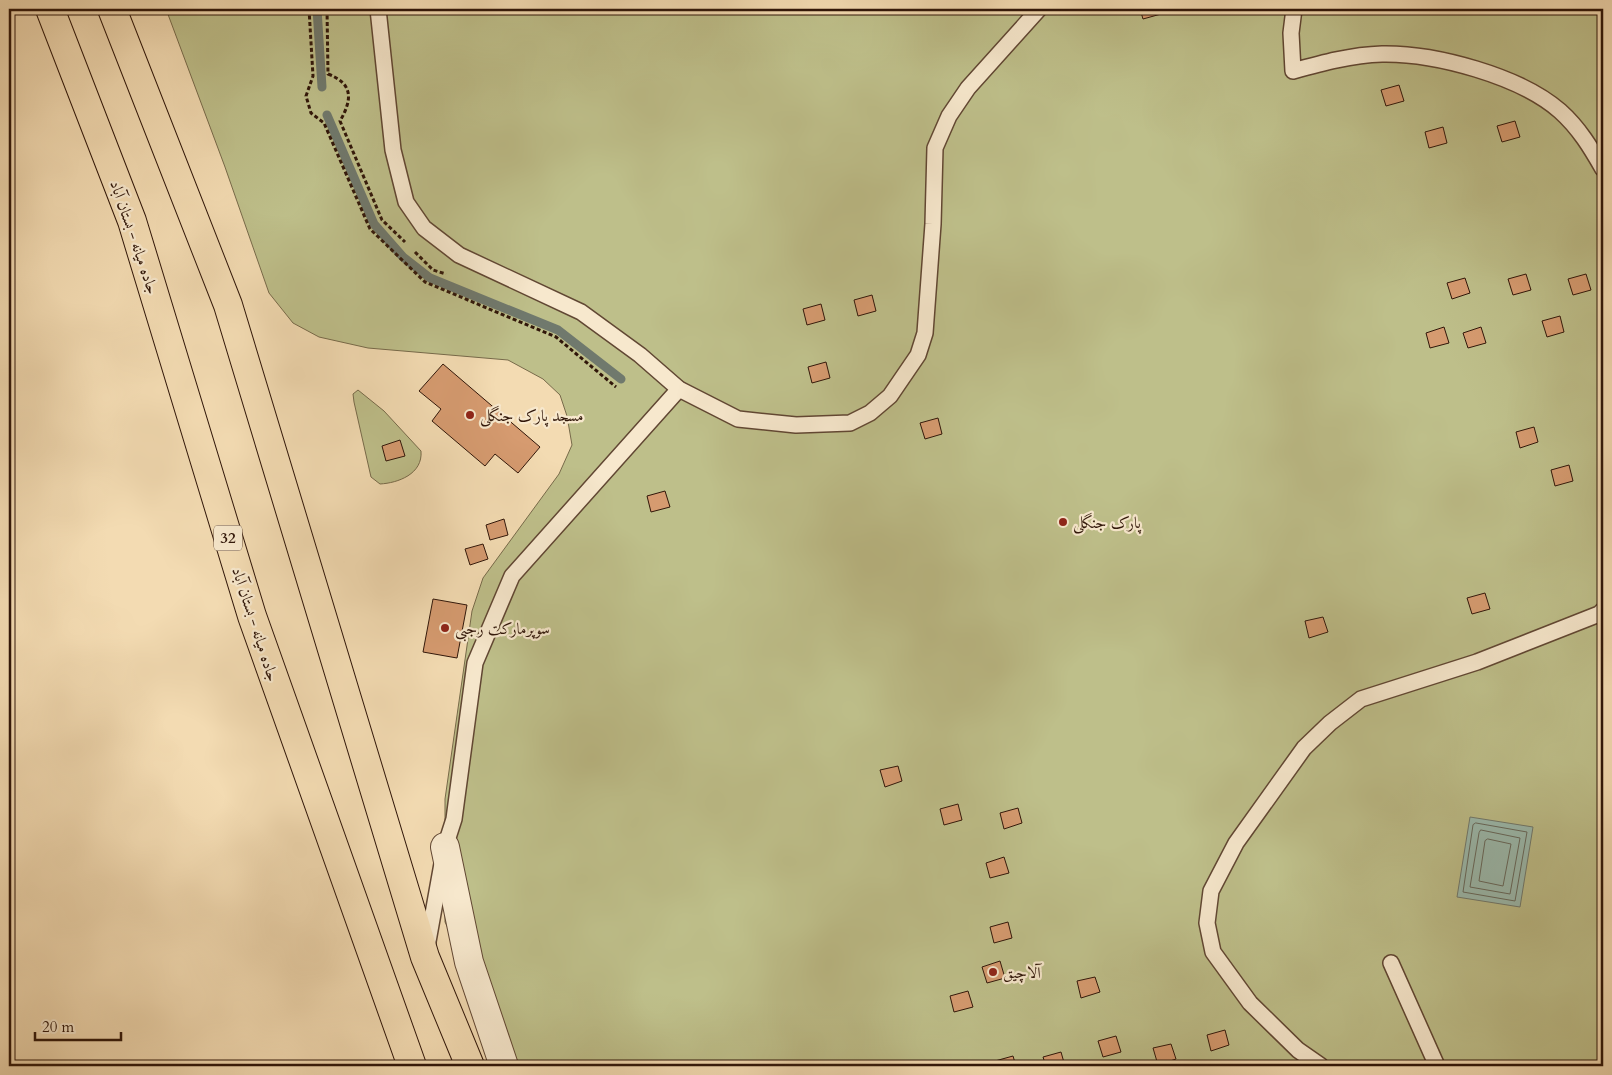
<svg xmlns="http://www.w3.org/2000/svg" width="1612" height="1075" viewBox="0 0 1612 1075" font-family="Cardo,Amiri,serif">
  <rect width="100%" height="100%" fill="#f3dbb2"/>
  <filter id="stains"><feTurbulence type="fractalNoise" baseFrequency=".004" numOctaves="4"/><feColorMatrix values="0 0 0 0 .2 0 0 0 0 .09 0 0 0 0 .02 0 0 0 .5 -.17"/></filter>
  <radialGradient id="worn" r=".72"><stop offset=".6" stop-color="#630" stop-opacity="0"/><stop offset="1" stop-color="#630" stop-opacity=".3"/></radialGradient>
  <g fill="#bebf8a" stroke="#776a4a">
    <polygon points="166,9 1603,9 1603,1066 516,1066 445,922 445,799 472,611 483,578 559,474 572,445 567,416 560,395 543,379 508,360 368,348 319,337 293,323 269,293 225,167"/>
    <path d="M358 390 384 411 421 451C423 474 398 483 380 484L371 477 354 402 353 394Z"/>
  </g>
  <polygon fill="#9bbbaf" stroke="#70796d" points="1470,817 1533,827 1520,907 1457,897"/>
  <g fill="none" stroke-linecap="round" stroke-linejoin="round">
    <g stroke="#66685c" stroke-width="1">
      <polygon points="1476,823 1527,832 1515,901 1463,892 1473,825"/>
      <polygon points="1481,830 1520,838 1510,894 1470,887 1479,833"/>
      <polygon points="1488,839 1511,844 1503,886 1479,881 1485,841"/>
    </g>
    <g stroke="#70796d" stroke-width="9">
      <polyline points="317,9 322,87"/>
      <polyline points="327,115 374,224 403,257 430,278 558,330 621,379"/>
    </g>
  </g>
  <g fill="#d69b70" stroke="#301609">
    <polygon points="1140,9 1159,9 1161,14 1143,19"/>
    <polygon points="1399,85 1404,101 1386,106 1381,90"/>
    <polygon points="1515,121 1520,137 1502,142 1497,126"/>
    <polygon points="1443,127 1447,143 1429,148 1425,132"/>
    <polygon points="1526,274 1531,290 1513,295 1508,279"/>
    <polygon points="1586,274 1591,290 1573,295 1568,279"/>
    <polygon points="1465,278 1470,293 1452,299 1447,283"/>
    <polygon points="872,295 876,311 858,316 854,300"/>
    <polygon points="821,304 825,320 807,325 803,309"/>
    <polygon points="1560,316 1564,332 1547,337 1542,321"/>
    <polygon points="1444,327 1449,343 1430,348 1426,333"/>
    <polygon points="1481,327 1486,343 1468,348 1463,333"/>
    <polygon points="826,362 830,378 812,383 808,367"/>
    <polygon points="443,364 540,447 518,473 495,454 485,466 432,421 441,409 419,391"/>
    <polygon points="938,418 942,434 925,439 920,423"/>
    <polygon points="1534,427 1538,442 1520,448 1516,432"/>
    <polygon points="400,440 405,456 386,461 382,446"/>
    <polygon points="1569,465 1573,481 1555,486 1551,470"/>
    <polygon points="665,491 670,507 651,512 647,496"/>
    <polygon points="504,519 508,535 490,540 486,525"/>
    <polygon points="483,544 488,559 470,565 465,549"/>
    <polygon points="1485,593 1490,609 1472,614 1467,598"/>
    <polygon points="433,599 467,605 457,658 423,652"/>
    <polygon points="1323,617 1328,632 1309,638 1305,621"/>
    <polygon points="898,766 902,781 885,787 880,770"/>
    <polygon points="958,804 962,820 944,825 940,809"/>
    <polygon points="1018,808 1022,823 1004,829 1000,813"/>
    <polygon points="1004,857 1009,873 990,878 986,863"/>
    <polygon points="1008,922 1012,938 994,943 990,927"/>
    <polygon points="1000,961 1005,978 987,983 982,967"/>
    <polygon points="1095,977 1100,992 1081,998 1077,981"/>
    <polygon points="968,991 973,1007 954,1012 950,996"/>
    <polygon points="1225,1030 1229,1045 1211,1051 1207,1035"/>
    <polygon points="1116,1036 1121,1052 1103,1057 1098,1041"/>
    <polygon points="1171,1044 1176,1059 1158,1065 1153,1048"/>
    <polygon points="1061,1052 1065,1066 1046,1066 1043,1057"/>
    <polygon points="1013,1056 1016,1066 996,1066 995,1061"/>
  </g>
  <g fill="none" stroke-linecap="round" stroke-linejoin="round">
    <g stroke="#614733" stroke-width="18">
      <g id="service">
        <polyline points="378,9 393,150 406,202 424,228 459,255 581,312 640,355 679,389 738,419 796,425 850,423 870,413 890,396 918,355 925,333 933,224 935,148 949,116 968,88 1039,9"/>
        <path d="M1294 9 1291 33 1293 71C1322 63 1351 55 1382 54 1435 53 1520 76 1560 111 1579 128 1591 148 1603 169"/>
        <polyline points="427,947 445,847 454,819 475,663 512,576 679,389"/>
        <polyline points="1391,963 1437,1066"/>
        <polyline points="1321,1066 1298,1050 1250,1003 1213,952 1207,923 1211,891 1236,843 1304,748 1330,723 1361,699 1477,662 1599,614 1603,610"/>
      </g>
    </g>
    <g stroke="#614733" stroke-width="30">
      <polyline id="minor" points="445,847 469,962 504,1066"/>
    </g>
    <g stroke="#301609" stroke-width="30">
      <g id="primary">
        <polyline points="50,9 132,221 252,616 412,1066"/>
        <polyline points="112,9 228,305 425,957 470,1066"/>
      </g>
    </g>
    <g stroke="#301609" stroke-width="3" stroke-dasharray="4 2.5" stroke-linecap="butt">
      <polyline points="309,9 313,76 306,96 311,113 324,123 370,229 425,282 556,337 616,387"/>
      <path d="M327 9 328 74C354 84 352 100 340 121L382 220 405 242"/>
      <polyline points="415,252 433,270 446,274"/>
    </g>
    <use href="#service" stroke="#f7e8cd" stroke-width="15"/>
    <use href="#minor" stroke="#f7e8cd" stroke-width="28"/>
    <use href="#primary" stroke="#f3dbb2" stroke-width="28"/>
  </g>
  <g fill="#8f2418" stroke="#f7e8cd" stroke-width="2">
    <circle cx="470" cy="415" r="5"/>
    <circle cx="1063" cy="522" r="5"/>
    <circle cx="445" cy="628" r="5"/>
    <circle cx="993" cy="972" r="5"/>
  </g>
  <g text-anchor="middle" stroke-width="4.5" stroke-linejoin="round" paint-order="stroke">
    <rect fill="#f7e8cd" stroke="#6c5544" stroke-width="1" x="214" y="525.5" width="28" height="25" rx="4"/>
    <g font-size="15" font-weight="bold" fill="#301609">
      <text x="228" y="543">32</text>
    </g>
    <g font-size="16" fill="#301609" stroke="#f7e8cd">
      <text transform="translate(135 237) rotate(71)" y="6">جاده میانه - بستان آباد</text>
      <text transform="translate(256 624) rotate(72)" y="6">جاده میانه - بستان آباد</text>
    </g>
    <g font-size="16" fill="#301609" stroke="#f7e8cd" text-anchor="start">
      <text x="480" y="421">مسجد پارک جنگلی</text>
      <text x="1073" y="528">پارک جنگلی</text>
      <text x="455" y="634">سوپرمارکت رجبی</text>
      <text x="1003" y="978">آلاچیق</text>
    </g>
  </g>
  <rect width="1612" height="1075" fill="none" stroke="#f3dbb2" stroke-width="30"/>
  <rect x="10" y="10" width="1592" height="1055" fill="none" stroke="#301609" stroke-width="2.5"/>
  <rect x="15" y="15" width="1582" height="1045" fill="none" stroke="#301609"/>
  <path d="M35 1032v8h86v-8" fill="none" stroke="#301609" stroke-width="2.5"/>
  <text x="42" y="1032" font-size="15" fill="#301609" stroke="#f7e8cd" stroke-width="4" paint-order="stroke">20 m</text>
  <rect width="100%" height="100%" filter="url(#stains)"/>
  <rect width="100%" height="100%" fill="url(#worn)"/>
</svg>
